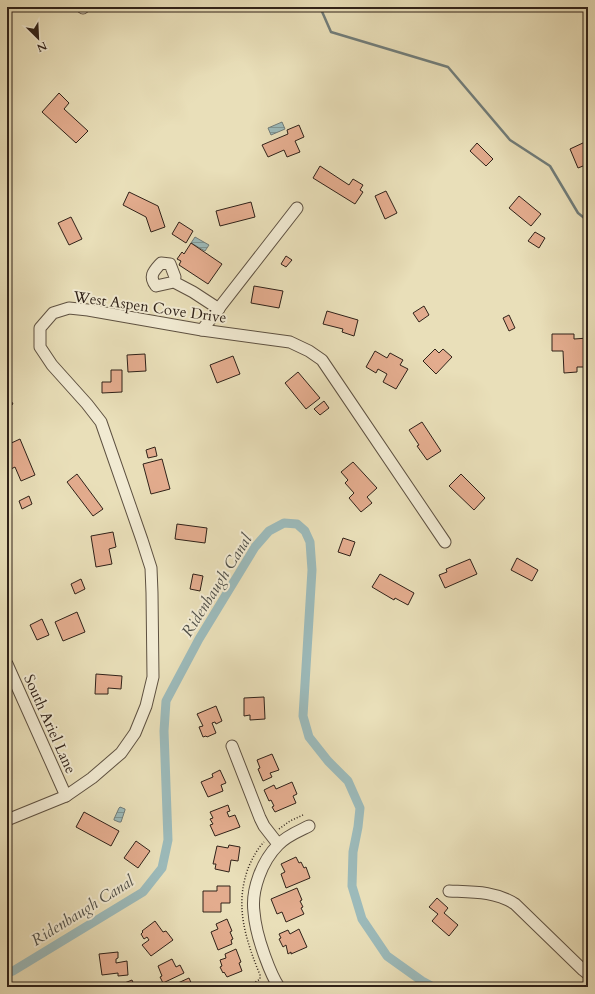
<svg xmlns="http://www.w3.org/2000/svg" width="595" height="994" viewBox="0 0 595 994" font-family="Cardo,serif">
  <defs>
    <pattern id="water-rules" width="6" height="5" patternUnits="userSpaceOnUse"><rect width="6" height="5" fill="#9cbaba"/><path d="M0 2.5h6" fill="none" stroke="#809796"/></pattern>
  </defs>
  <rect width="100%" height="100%" fill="#e9dfb9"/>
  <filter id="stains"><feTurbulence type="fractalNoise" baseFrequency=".005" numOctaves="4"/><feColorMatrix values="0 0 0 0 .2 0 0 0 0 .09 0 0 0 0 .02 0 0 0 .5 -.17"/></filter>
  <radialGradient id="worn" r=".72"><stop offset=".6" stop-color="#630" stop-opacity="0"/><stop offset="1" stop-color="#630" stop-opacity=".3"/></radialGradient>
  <g fill="url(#water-rules)" stroke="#717d7a">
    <polygon points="282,122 285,129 271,135 268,128"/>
    <polygon points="195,237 209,245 205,251 191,243"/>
    <polygon points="120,807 125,809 125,810 121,822 119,822 114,820 114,819 119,808"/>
  </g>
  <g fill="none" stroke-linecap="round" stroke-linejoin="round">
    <polyline stroke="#717d7a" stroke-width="2.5" points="320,7 331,32 448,67 510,140 550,166 578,213 588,221"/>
    <polyline stroke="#9cbaba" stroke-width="9" points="7,973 13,971 143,892 162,868 168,840 164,731 166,701 199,639 255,547 269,531 284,523 297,524 305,531 310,542 312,570 303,716 309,737 328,761 348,781 360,808 358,827 353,852 352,886 362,919 387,956 422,981 433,987"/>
  </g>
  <g fill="#e3ac8e" stroke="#302219">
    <polygon points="59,93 69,103 64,109 88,131 76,143 42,112"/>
    <polygon points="299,125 304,137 295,141 300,152 287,157 284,150 268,157 262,145 288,134 287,130"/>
    <polygon points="585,142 588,149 588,164 578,168 570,149"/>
    <polygon points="477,143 493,159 486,166 470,151"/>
    <polygon points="320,166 349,185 353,179 363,185 360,190 363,192 355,204 313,178"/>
    <polygon points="386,191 397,213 385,219 375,196"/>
    <polygon points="129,192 158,206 165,227 151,232 146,217 123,205"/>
    <polygon points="519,196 541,214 531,226 509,208"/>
    <polygon points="251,202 255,217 220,226 216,211"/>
    <polygon points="71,217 82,239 69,245 58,223"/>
    <polygon points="179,222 193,231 186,243 172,234"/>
    <polygon points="535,232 545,238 539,248 528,241"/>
    <polygon points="191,243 222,264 208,284 179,265 181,261 177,259 182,252 184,254"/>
    <polygon points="286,256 292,260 286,267 281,264"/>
    <polygon points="254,286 283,291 279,308 251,303"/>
    <polygon points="424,306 429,315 419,322 413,313"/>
    <polygon points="327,311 358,320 354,336 342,332 343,329 323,324"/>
    <polygon points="509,315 515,328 509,331 503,318"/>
    <polygon points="552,334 574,334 574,339 588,338 588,351 585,351 585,367 577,367 577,372 564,373 563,351 552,351"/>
    <polygon points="435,349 439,353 443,349 452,357 436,374 423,361"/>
    <polygon points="375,351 387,358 390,353 403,360 400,365 408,369 396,389 383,382 387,374 378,369 376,373 366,367"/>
    <polygon points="145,354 146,371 128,372 127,355"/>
    <polygon points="233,356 240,374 217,383 210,365"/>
    <polygon points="111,370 122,370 122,392 102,393 102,382 111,382"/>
    <polygon points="298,372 320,398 306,409 285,383"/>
    <polygon points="7,394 13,404 7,408"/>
    <polygon points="324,401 329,408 320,415 314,409"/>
    <polygon points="422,422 441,451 427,460 417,446 419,445 409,430"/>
    <polygon points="20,439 35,475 21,481 15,467 11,469 7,461 7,456 10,455 7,448 7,445"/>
    <polygon points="155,447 157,456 148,458 146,450"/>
    <polygon points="162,459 170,489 151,494 143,464"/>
    <polygon points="353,462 377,488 367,497 372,503 361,512 349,498 354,493 345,483 348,480 341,472"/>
    <polygon points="77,474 103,509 93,516 67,482"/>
    <polygon points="461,474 485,498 474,510 449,486"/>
    <polygon points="29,496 32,504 22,509 19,501"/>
    <polygon points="177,524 207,528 205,543 175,539"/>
    <polygon points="113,532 116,547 109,549 112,564 96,567 91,536"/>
    <polygon points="343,538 355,542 350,556 338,552"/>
    <polygon points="517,558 538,570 532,581 511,570"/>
    <polygon points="470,559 477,574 445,588 439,575 447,572 446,569"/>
    <polygon points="193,574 203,576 200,591 190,589"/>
    <polygon points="380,574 414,593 408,605 395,598 394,600 372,587"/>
    <polygon points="81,579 85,589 75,594 71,584"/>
    <polygon points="77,612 85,632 63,641 55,622"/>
    <polygon points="42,619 49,635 37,640 30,625"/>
    <polygon points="96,674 122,676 121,689 108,688 108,694 95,694"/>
    <polygon points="264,697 265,719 250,720 250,715 244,716 244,698"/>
    <polygon points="216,706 222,721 216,724 215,722 212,723 216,733 207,737 206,736 203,737 199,727 203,726 197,714"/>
    <polygon points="272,754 279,770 270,773 272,777 263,781 258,769 260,768 257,760"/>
    <polygon points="220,770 226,783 221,785 223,791 208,797 201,782 213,777 212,774"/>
    <polygon points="292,782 297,794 293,796 296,803 275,812 272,807 274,806 271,800 269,801 264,790 274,785 276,789"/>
    <polygon points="228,805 230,811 227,812 229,817 235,815 240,827 215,836 210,825 213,824 210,819 213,818 210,812"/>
    <polygon points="84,812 119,831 111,846 76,827"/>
    <polygon points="136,841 150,851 138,868 124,858"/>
    <polygon points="229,845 240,847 238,861 231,860 229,872 215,869 216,864 213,864 217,846 228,848"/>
    <polygon points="296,857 299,863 301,862 304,868 306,867 310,878 286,888 281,874 285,872 281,864"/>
    <polygon points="217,886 230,886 230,903 221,903 221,912 203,912 203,891 217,891"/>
    <polygon points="297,888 302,900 300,901 303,907 301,908 304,914 286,922 282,912 277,914 271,899"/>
    <polygon points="437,898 448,908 444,913 458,925 449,936 432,921 438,914 429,907"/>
    <polygon points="227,919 232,931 230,932 233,939 231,940 232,944 218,950 211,932 218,929 216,924"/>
    <polygon points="155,921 163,932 166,931 173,940 151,956 142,945 149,940 147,937 144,939 141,934 143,932 142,931"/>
    <polygon points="299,929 307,947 291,954 291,952 288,954 286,945 283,947 279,939 281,938 279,934 288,930 290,934"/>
    <polygon points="236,949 241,962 239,963 242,971 227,977 224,972 223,973 220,967 222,966 220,960 226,958 225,954"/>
    <polygon points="118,952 118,958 116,959 116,963 127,961 128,975 118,976 118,973 102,975 99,954"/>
    <polygon points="172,959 176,967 180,965 184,973 163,983 160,977 162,976 158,966"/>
    <polygon points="189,978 193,987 169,987"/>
    <polygon points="132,980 135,987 124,987 122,984"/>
  </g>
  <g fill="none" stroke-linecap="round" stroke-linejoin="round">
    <g stroke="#5e5141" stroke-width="13">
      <g id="minor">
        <polyline points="83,7 83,8"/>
        <path d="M174 282 175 277 170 264 161 263C154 271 148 276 156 286L174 282 193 292 219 309"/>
        <polyline points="202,330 297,208"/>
        <polyline points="7,664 66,796"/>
        <polyline points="232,746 260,818 264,826 278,844"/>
        <polyline points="7,820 66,796 92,778 121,753 135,733 146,706 153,677 152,593 151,568 142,540 101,422 87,404 52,365 40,347 40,328 53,313 69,308 88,310 202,330 290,342 309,351 322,360 445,542"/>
        <path d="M449 891C472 892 495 891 515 904L583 970 588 974"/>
        <path d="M279 987C272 977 268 965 264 954 259 940 255 926 254 912 251 890 262 861 278 845 286 836 299 831 309 826"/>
      </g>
    </g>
    <g stroke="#302219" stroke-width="1.5" stroke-dasharray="1 2" stroke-linecap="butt">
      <polyline points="279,829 290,821 303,815"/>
      <path d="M248 987 260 979V975C245 938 234 904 249 866 253 857 258 848 264 842"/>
    </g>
    <use href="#minor" stroke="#f1ead2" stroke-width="11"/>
  </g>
  <g text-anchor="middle" stroke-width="4" stroke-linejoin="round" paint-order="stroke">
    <g font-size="15" fill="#302219" stroke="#f1ead2">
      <text transform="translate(150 307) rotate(8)" y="5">West Aspen Cove Drive</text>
      <text transform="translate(50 724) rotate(66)" y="5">South Ariel Lane</text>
    </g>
    <g font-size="16" font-style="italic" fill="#505049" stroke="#f1ead2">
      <text transform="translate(216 585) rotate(-58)" y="6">Ridenbaugh Canal</text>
      <text transform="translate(82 910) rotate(-32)" y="6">Ridenbaugh Canal</text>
    </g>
  </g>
  <rect width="595" height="994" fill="none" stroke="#e9dfb9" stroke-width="24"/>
  <rect x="8" y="8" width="579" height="978" fill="none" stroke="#302219" stroke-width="2"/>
  <rect x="12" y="12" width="571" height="970" fill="none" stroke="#302219"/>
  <g transform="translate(38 38) rotate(156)" stroke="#f1ead2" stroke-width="3" paint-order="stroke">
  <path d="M0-3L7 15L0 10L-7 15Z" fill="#302219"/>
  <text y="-6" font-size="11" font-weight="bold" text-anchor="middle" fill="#302219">N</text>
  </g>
  <rect width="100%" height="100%" filter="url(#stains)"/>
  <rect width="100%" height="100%" fill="url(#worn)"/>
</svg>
